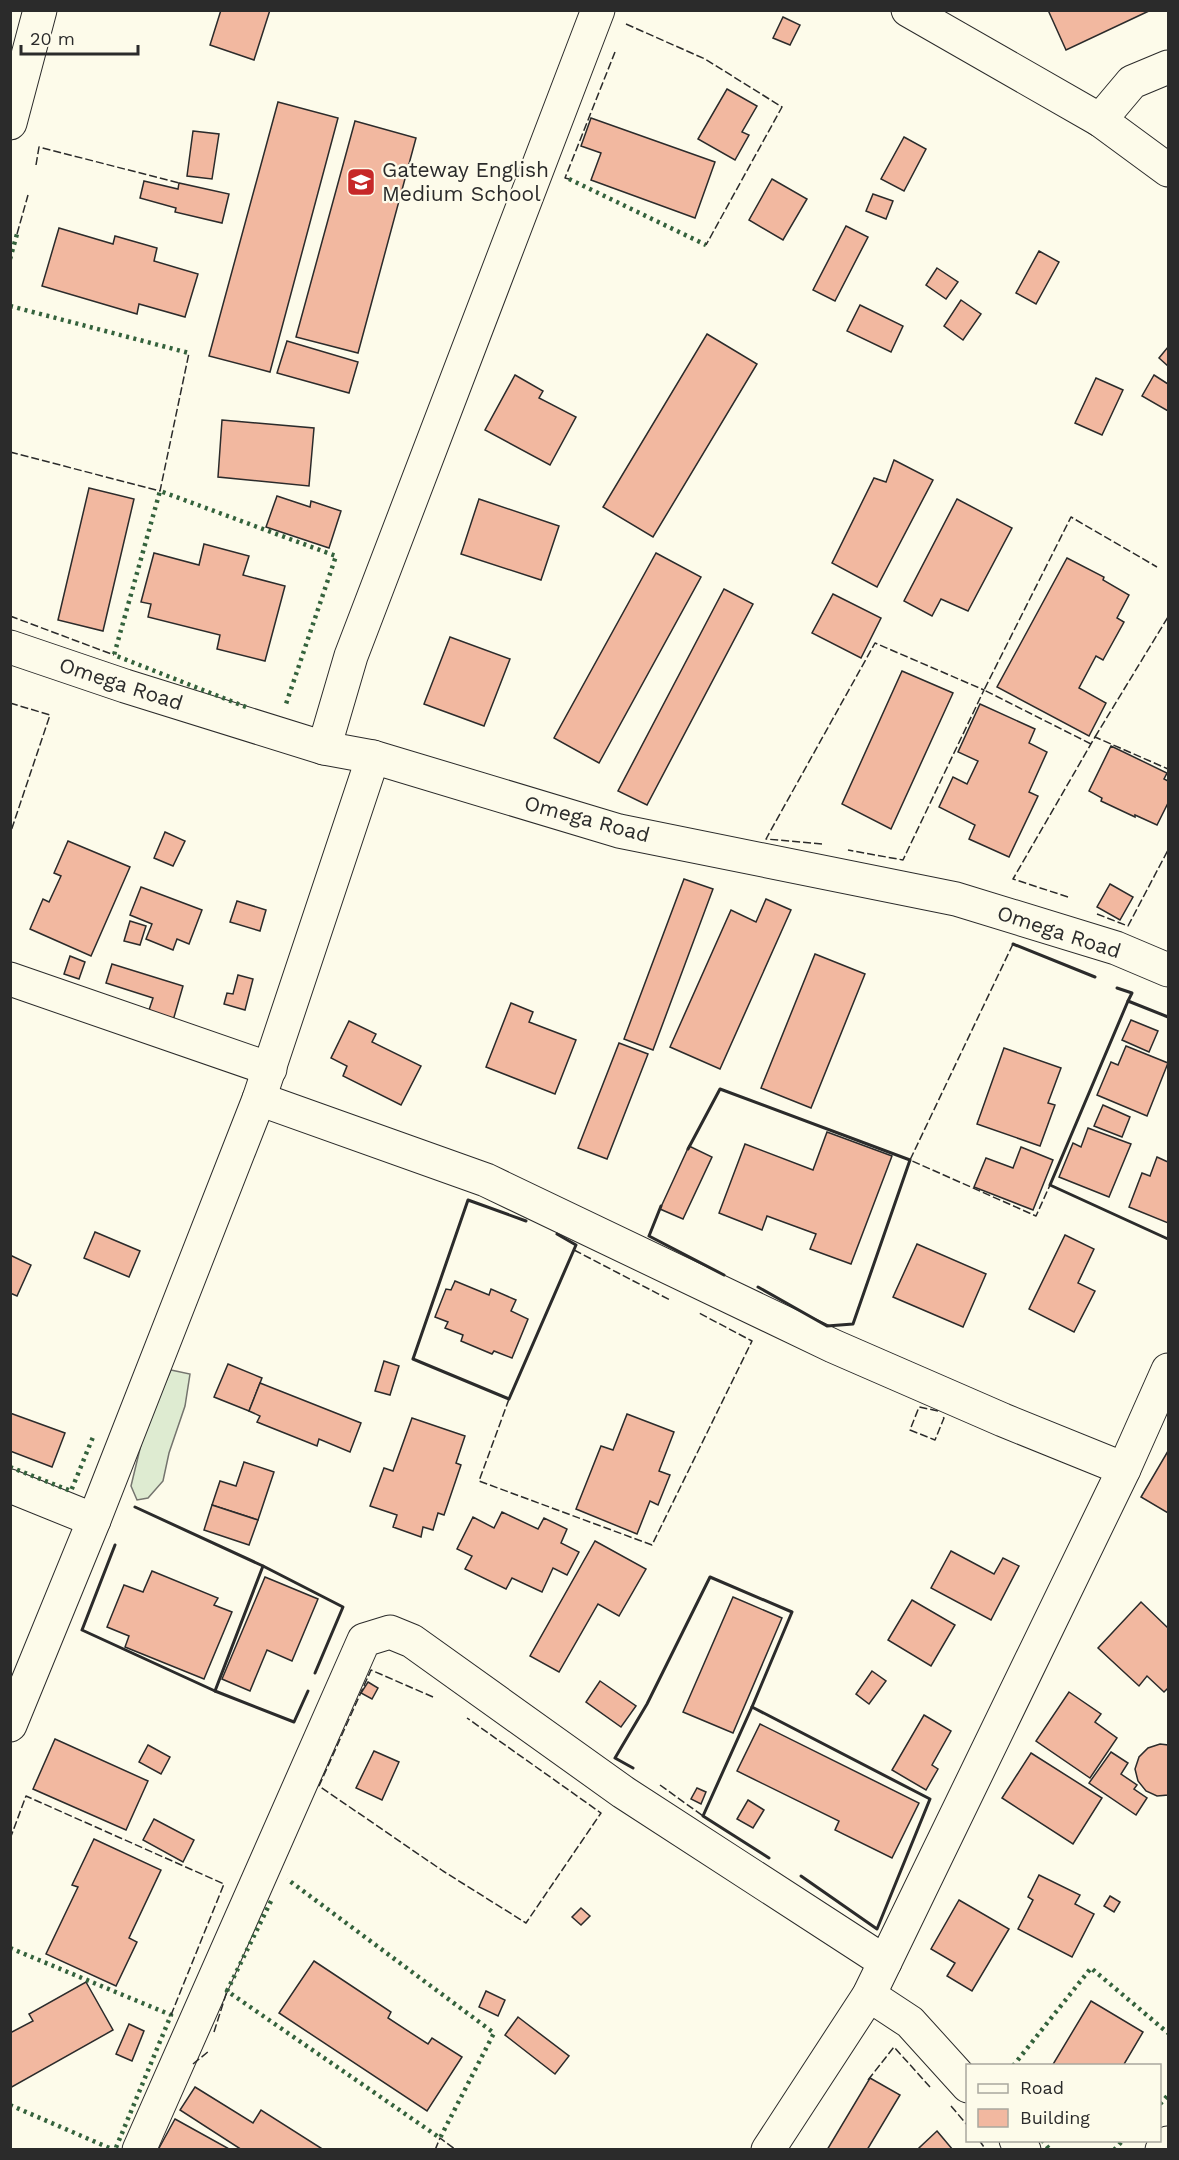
<svg xmlns="http://www.w3.org/2000/svg" width="1179" height="2160" viewBox="0 0 1179 2160" font-family="'Work Sans',sans-serif">
  <rect width="100%" height="100%" fill="#fdfbea"/>
  <polygon fill="#deebd1" stroke="#74746e" stroke-width="1.5" points="171,1370 190,1374 185,1406 169,1453 163,1481 148,1498 137,1500 131,1486 145,1428"/>
  <g fill="#f2b8a0" stroke="#2b2b2b" stroke-width="1.5">
    <polygon points="221,10 270,10 254,60 210,45"/>
    <polygon points="1048,10 1151,10 1066,50"/>
    <polygon points="783,17 800,25 790,45 773,38"/>
    <polygon points="727,89 757,106 742,132 749,135 735,160 698,139"/>
    <polygon points="278,102 338,118 270,372 209,356"/>
    <polygon points="591,118 715,162 695,218 591,180 601,153 581,146"/>
    <polygon points="355,121 416,138 358,353 296,337"/>
    <polygon points="193,131 219,134 212,179 187,176"/>
    <polygon points="904,137 926,149 904,191 881,179"/>
    <polygon points="772,179 807,199 783,240 749,220"/>
    <polygon points="144,181 178,189 179,183 229,194 222,223 175,212 176,208 140,198"/>
    <polygon points="873,194 893,201 886,219 866,211"/>
    <polygon points="846,226 868,237 835,301 813,290"/>
    <polygon points="59,228 113,244 115,236 157,248 154,261 198,274 185,317 139,304 137,314 42,286"/>
    <polygon points="1039,251 1059,262 1036,304 1016,293"/>
    <polygon points="937,268 958,282 946,299 926,285"/>
    <polygon points="961,300 981,314 963,340 944,326"/>
    <polygon points="860,305 903,326 891,352 847,331"/>
    <polygon points="707,334 757,364 653,537 603,507"/>
    <polygon points="287,341 358,362 349,393 277,373"/>
    <polygon points="1168,347 1168,366 1159,358"/>
    <polygon points="515,375 543,391 539,398 576,417 550,465 485,430"/>
    <polygon points="1154,375 1168,384 1168,411 1142,396"/>
    <polygon points="1096,378 1123,390 1102,435 1075,423"/>
    <polygon points="222,420 314,428 309,486 218,477"/>
    <polygon points="894,460 933,480 877,587 832,563 874,478 886,482"/>
    <polygon points="89,488 134,499 103,631 58,620"/>
    <polygon points="277,496 310,507 311,501 341,511 329,548 266,527"/>
    <polygon points="479,499 559,526 541,580 461,554"/>
    <polygon points="957,499 1012,528 968,611 941,599 932,616 904,601"/>
    <polygon points="204,544 249,556 243,575 285,586 265,661 217,649 220,635 148,617 151,604 141,602 154,553 199,565"/>
    <polygon points="656,553 701,577 599,763 554,738"/>
    <polygon points="1067,558 1104,577 1103,580 1129,595 1117,618 1124,622 1103,660 1096,656 1079,688 1106,703 1089,736 997,687"/>
    <polygon points="724,589 753,604 647,805 618,791"/>
    <polygon points="833,594 881,618 861,658 812,633"/>
    <polygon points="450,637 510,659 484,726 424,704"/>
    <polygon points="902,671 953,693 891,829 842,804"/>
    <polygon points="980,704 1035,729 1029,743 1047,752 1029,792 1038,796 1009,857 969,839 975,825 939,807 953,777 967,784 978,761 958,752"/>
    <polygon points="1111,746 1167,773 1164,779 1168,781 1168,803 1157,825 1135,815 1135,817 1101,801 1102,798 1089,791"/>
    <polygon points="165,832 185,841 173,866 154,858"/>
    <polygon points="68,841 130,867 91,956 30,929 43,899 49,902 61,876 54,873"/>
    <polygon points="684,879 713,889 653,1050 624,1039"/>
    <polygon points="1110,884 1133,897 1120,920 1097,907"/>
    <polygon points="141,887 202,910 189,944 177,939 173,950 146,939 152,924 130,915"/>
    <polygon points="766,899 791,910 720,1069 670,1047 731,910 756,922"/>
    <polygon points="237,901 266,910 260,931 230,922"/>
    <polygon points="130,921 146,926 140,945 124,941"/>
    <polygon points="815,954 865,974 811,1108 761,1088"/>
    <polygon points="70,956 85,962 79,979 64,974"/>
    <polygon points="112,964 183,986 172,1024 147,1016 153,998 106,983"/>
    <polygon points="238,975 253,979 245,1010 224,1004 227,993 233,994"/>
    <polygon points="511,1003 533,1012 529,1022 576,1040 555,1094 486,1067"/>
    <polygon points="1131,1020 1158,1031 1149,1052 1122,1040"/>
    <polygon points="349,1021 376,1034 372,1042 421,1066 401,1105 343,1076 347,1066 331,1058"/>
    <polygon points="619,1043 648,1054 607,1159 578,1148"/>
    <polygon points="1126,1046 1168,1063 1147,1116 1097,1095 1111,1062 1118,1065"/>
    <polygon points="1004,1048 1061,1068 1048,1103 1055,1105 1040,1146 977,1124"/>
    <polygon points="1103,1105 1130,1117 1122,1137 1094,1126"/>
    <polygon points="1088,1128 1131,1144 1109,1197 1059,1177 1073,1143 1081,1147"/>
    <polygon points="827,1132 892,1156 851,1264 810,1249 816,1234 767,1216 762,1230 719,1213 745,1144 813,1170"/>
    <polygon points="689,1146 712,1157 683,1219 660,1209"/>
    <polygon points="1021,1147 1053,1160 1033,1210 974,1187 986,1158 1013,1168"/>
    <polygon points="1157,1157 1168,1162 1168,1223 1129,1207 1142,1173 1150,1176"/>
    <polygon points="95,1232 140,1251 129,1277 84,1258"/>
    <polygon points="1065,1235 1094,1249 1078,1283 1095,1291 1074,1332 1029,1309"/>
    <polygon points="917,1244 986,1274 963,1327 893,1297"/>
    <polygon points="10,1255 31,1265 17,1296 10,1293"/>
    <polygon points="455,1281 489,1295 491,1289 516,1300 511,1311 528,1319 512,1358 494,1351 492,1354 461,1341 463,1335 445,1328 448,1322 435,1317 446,1289 451,1290"/>
    <polygon points="384,1361 399,1366 390,1395 375,1391"/>
    <polygon points="228,1364 262,1378 249,1411 214,1397"/>
    <polygon points="260,1383 361,1423 350,1452 319,1439 317,1446 257,1422 260,1416 249,1411"/>
    <polygon points="10,1413 65,1433 52,1467 10,1451"/>
    <polygon points="627,1414 674,1432 659,1471 670,1475 658,1505 650,1501 637,1534 576,1509 601,1446 613,1450"/>
    <polygon points="412,1418 465,1436 456,1463 461,1465 444,1515 438,1513 433,1530 423,1527 421,1537 393,1527 397,1515 370,1506 384,1468 393,1471"/>
    <polygon points="1168,1451 1168,1513 1141,1497"/>
    <polygon points="244,1462 274,1472 258,1520 212,1505 220,1481 236,1486"/>
    <polygon points="212,1505 258,1520 249,1545 204,1530"/>
    <polygon points="502,1512 538,1529 544,1518 567,1529 561,1543 579,1552 567,1575 553,1568 542,1592 512,1578 506,1589 465,1569 472,1556 457,1549 473,1517 494,1528"/>
    <polygon points="595,1541 646,1569 619,1616 598,1604 559,1672 530,1656"/>
    <polygon points="951,1551 994,1574 1003,1558 1019,1566 991,1620 931,1588"/>
    <polygon points="152,1571 218,1598 214,1605 232,1612 204,1679 125,1647 129,1636 107,1627 124,1585 143,1592"/>
    <polygon points="265,1577 318,1599 292,1661 267,1650 250,1691 222,1679"/>
    <polygon points="733,1597 782,1618 733,1733 683,1712"/>
    <polygon points="912,1600 955,1625 931,1666 888,1640"/>
    <polygon points="1141,1602 1168,1628 1168,1688 1164,1692 1147,1676 1139,1686 1098,1648"/>
    <polygon points="872,1671 886,1681 869,1704 856,1694"/>
    <polygon points="600,1681 636,1706 621,1727 586,1702"/>
    <polygon points="368,1682 378,1688 372,1699 361,1693"/>
    <polygon points="1069,1692 1101,1714 1095,1722 1117,1738 1090,1778 1036,1741"/>
    <polygon points="924,1715 951,1731 932,1765 938,1769 926,1790 892,1770"/>
    <polygon points="760,1724 919,1803 892,1858 835,1830 839,1821 737,1771"/>
    <polygon points="55,1739 148,1781 126,1830 33,1789"/>
    <polygon points="1160,1744 1168,1745 1168,1795 1157,1796 1146,1791 1138,1781 1135,1769 1139,1757 1148,1748"/>
    <polygon points="148,1745 170,1757 161,1774 139,1762"/>
    <polygon points="374,1751 399,1762 382,1800 356,1788"/>
    <polygon points="1111,1752 1128,1763 1121,1774 1137,1785 1134,1789 1147,1798 1136,1815 1089,1783"/>
    <polygon points="1031,1753 1102,1798 1073,1844 1002,1798"/>
    <polygon points="697,1788 706,1792 701,1804 691,1799"/>
    <polygon points="748,1800 764,1810 753,1828 737,1819"/>
    <polygon points="154,1819 194,1840 183,1862 143,1840"/>
    <polygon points="94,1839 161,1870 129,1938 137,1942 116,1986 46,1954 78,1887 72,1885"/>
    <polygon points="1039,1875 1080,1895 1075,1904 1094,1914 1072,1957 1018,1929 1033,1900 1028,1897"/>
    <polygon points="1110,1896 1120,1902 1114,1912 1104,1906"/>
    <polygon points="959,1900 1009,1929 972,1991 947,1976 955,1963 931,1949"/>
    <polygon points="581,1908 590,1916 581,1925 572,1917"/>
    <polygon points="314,1961 391,2012 388,2018 428,2044 432,2038 462,2057 427,2111 279,2013"/>
    <polygon points="86,1982 113,2030 10,2088 10,2033 33,2021 29,2014"/>
    <polygon points="486,1991 505,2000 498,2016 479,2007"/>
    <polygon points="1091,2001 1143,2032 1123,2066 1052,2066"/>
    <polygon points="518,2017 569,2056 555,2074 505,2035"/>
    <polygon points="129,2024 144,2031 132,2061 116,2054"/>
    <polygon points="870,2078 900,2095 867,2150 827,2150"/>
    <polygon points="195,2087 253,2123 261,2110 324,2150 242,2150 180,2110"/>
    <polygon points="175,2119 231,2150 158,2150"/>
    <polygon points="937,2131 953,2150 920,2150 919,2148"/>
  </g>
  <g fill="none" stroke-linecap="round" stroke-linejoin="round">
    <g stroke="#2b2b2b" stroke-width="35">
      <g id="street">
        <polyline points="908,10 1100,120 1168,170"/>
        <polyline points="1100,120 1132,82 1168,67"/>
        <polyline points="10,123 40,10"/>
        <polyline points="10,647 125,686 324,748 373,757 619,831 956,899 1116,948 1168,970"/>
        <polyline points="324,748 351,656 598,10"/>
        <polyline points="10,979 270,1069"/>
        <polyline points="259,1099 486,1180 833,1346 1003,1420 1124,1469"/>
        <polyline points="10,1486 94,1520"/>
        <polyline points="10,1725 94,1520 259,1099 373,757"/>
        <polyline points="869,1995 910,2022 968,2086"/>
        <polyline points="1016,2140 1024,2150"/>
        <polyline points="139,2150 364,1640 390,1632 412,1641 623,1792 885,1962"/>
        <polyline points="768,2150 869,1995 1124,1469 1168,1370"/>
        <polyline points="1162,2150 1168,2143"/>
      </g>
    </g>
    <use href="#street" stroke="#fdfbea" stroke-width="33"/>
    <g stroke="#34623c" stroke-width="4.5" stroke-dasharray="3 4.5" stroke-linecap="butt">
      <polyline points="569,179 706,245"/>
      <polyline points="10,259 17,234"/>
      <polyline points="10,306 189,353"/>
      <polyline points="246,707 114,655 160,491 336,556 286,704"/>
      <polyline points="10,1467 71,1491 93,1437"/>
      <polyline points="271,1901 227,1991 440,2138 494,2033 287,1879"/>
      <polyline points="10,1948 171,2015 115,2150"/>
      <polyline points="1013,2066 1091,1968 1168,2033"/>
      <polyline points="1160,2104 1168,2095"/>
      <polyline points="10,2105 114,2150"/>
      <polyline points="1042,2140 1050,2150"/>
      <polyline points="1114,2150 1123,2140"/>
    </g>
    <g stroke="#2b2b2b" stroke-width="1.5" stroke-dasharray="8 3" stroke-linecap="butt">
      <polyline points="626,24 705,59 782,107 706,245"/>
      <polyline points="36,165 39,147 179,183"/>
      <polyline points="569,179 565,178 615,52"/>
      <polyline points="17,234 28,195"/>
      <polyline points="10,452 160,491 189,353"/>
      <polyline points="10,616 114,655"/>
      <polyline points="10,703 50,715 10,834"/>
      <polyline points="1095,737 1168,617"/>
      <polyline points="1091,744 984,690 1071,517 1157,567"/>
      <polyline points="822,844 766,839 875,643 984,690 903,860 848,850"/>
      <polyline points="1068,897 1013,879 1095,737 1168,769"/>
      <polyline points="1097,914 1128,926 1168,850"/>
      <polyline points="1013,944 910,1160 1036,1216 1050,1185"/>
      <polyline points="574,1250 670,1300"/>
      <polyline points="509,1399 479,1481 652,1545 752,1341 699,1313"/>
      <polyline points="938,1411 919,1407 910,1430 935,1440 944,1418 942,1416"/>
      <polyline points="433,1697 371,1670 319,1786 443,1871 526,1923 601,1813 467,1718"/>
      <polyline points="660,1785 703,1816"/>
      <polyline points="10,1839 26,1796 224,1884 171,2015"/>
      <polyline points="214,2032 227,1991"/>
      <polyline points="193,2064 209,2051"/>
      <polyline points="868,2080 894,2047 930,2087"/>
      <polyline points="951,2106 968,2126"/>
      <polyline points="979,2140 986,2150"/>
      <polyline points="435,2150 440,2138 456,2150"/>
    </g>
    <g stroke="#2b2b2b" stroke-width="3">
      <polyline points="1013,944 1095,977"/>
      <polyline points="1117,988 1132,993 1128,1001"/>
      <polyline points="1168,1017 1128,1001 1050,1185 1168,1239"/>
      <polyline points="688,1149 720,1089 910,1160 853,1324 827,1326 758,1287"/>
      <polyline points="661,1206 649,1236 724,1275"/>
      <polyline points="526,1221 468,1200 413,1359 509,1399 576,1245 557,1234"/>
      <polyline points="115,1545 82,1630 215,1691 263,1566 135,1507"/>
      <polyline points="263,1566 343,1607 315,1673"/>
      <polyline points="215,1691 294,1722 308,1691"/>
      <polyline points="633,1768 615,1758 647,1704 710,1577 792,1612 752,1707"/>
      <polyline points="769,1858 703,1816 752,1707 930,1799 877,1929 801,1876"/>
    </g>
  </g>
  <defs>
    <g id="school-square" transform="scale(1.5)"><rect x="-9" y="-9" width="18" height="18" rx="4" fill="#c62828" stroke="#fdfbea"/><path d="M0-5L7-2L0 1L-7-2ZM-4 1L0 2.5L4 1V4Q0 6-4 4Z" fill="#fff"/></g>
  </defs>
  <g fill-rule="evenodd">
    <use href="#school-square" x="361" y="182"/>
  </g>
  <g text-anchor="middle" stroke-width="4.5" stroke-linejoin="round" paint-order="stroke">
    <g font-size="21" fill="#2b2b2b" stroke="#fdfbea" text-anchor="start">
      <text x="382" y="177">Gateway English<tspan x="382" dy="24">Medium School</tspan></text>
    </g>
    <g font-size="21" fill="#2b2b2b" stroke="#fdfbea">
      <text transform="translate(121 684) rotate(18)" y="7">Omega Road</text>
      <text transform="translate(587 819) rotate(15)" y="7">Omega Road</text>
      <text transform="translate(1059 932) rotate(18)" y="7">Omega Road</text>
    </g>
  </g>
  <rect width="1179" height="2160" fill="none" stroke="#2b2b2b" stroke-width="24"/>
  <rect x="966" y="2064" width="195" height="78" fill="#fdfbea" stroke="#a9a89e" stroke-width="1.5"/>
  <rect x="978" y="2084" width="30" height="9" fill="#fdfbea" stroke="#a9a89e" stroke-width="1.5"/>
  <text x="1020" y="2094" font-size="18" fill="#2b2b2b">Road</text>
  <rect x="978" y="2109" width="30" height="18" fill="#f2b8a0" stroke="#a9a89e" stroke-width="1.5"/>
  <text x="1020" y="2124" font-size="18" fill="#2b2b2b">Building</text>
  <path d="M21 45v9h117v-9" fill="none" stroke="#2b2b2b" stroke-width="3"/>
  <text x="30" y="45" font-size="18" fill="#2b2b2b" stroke="#fdfbea" stroke-width="4.5" paint-order="stroke">20 m</text>
</svg>
